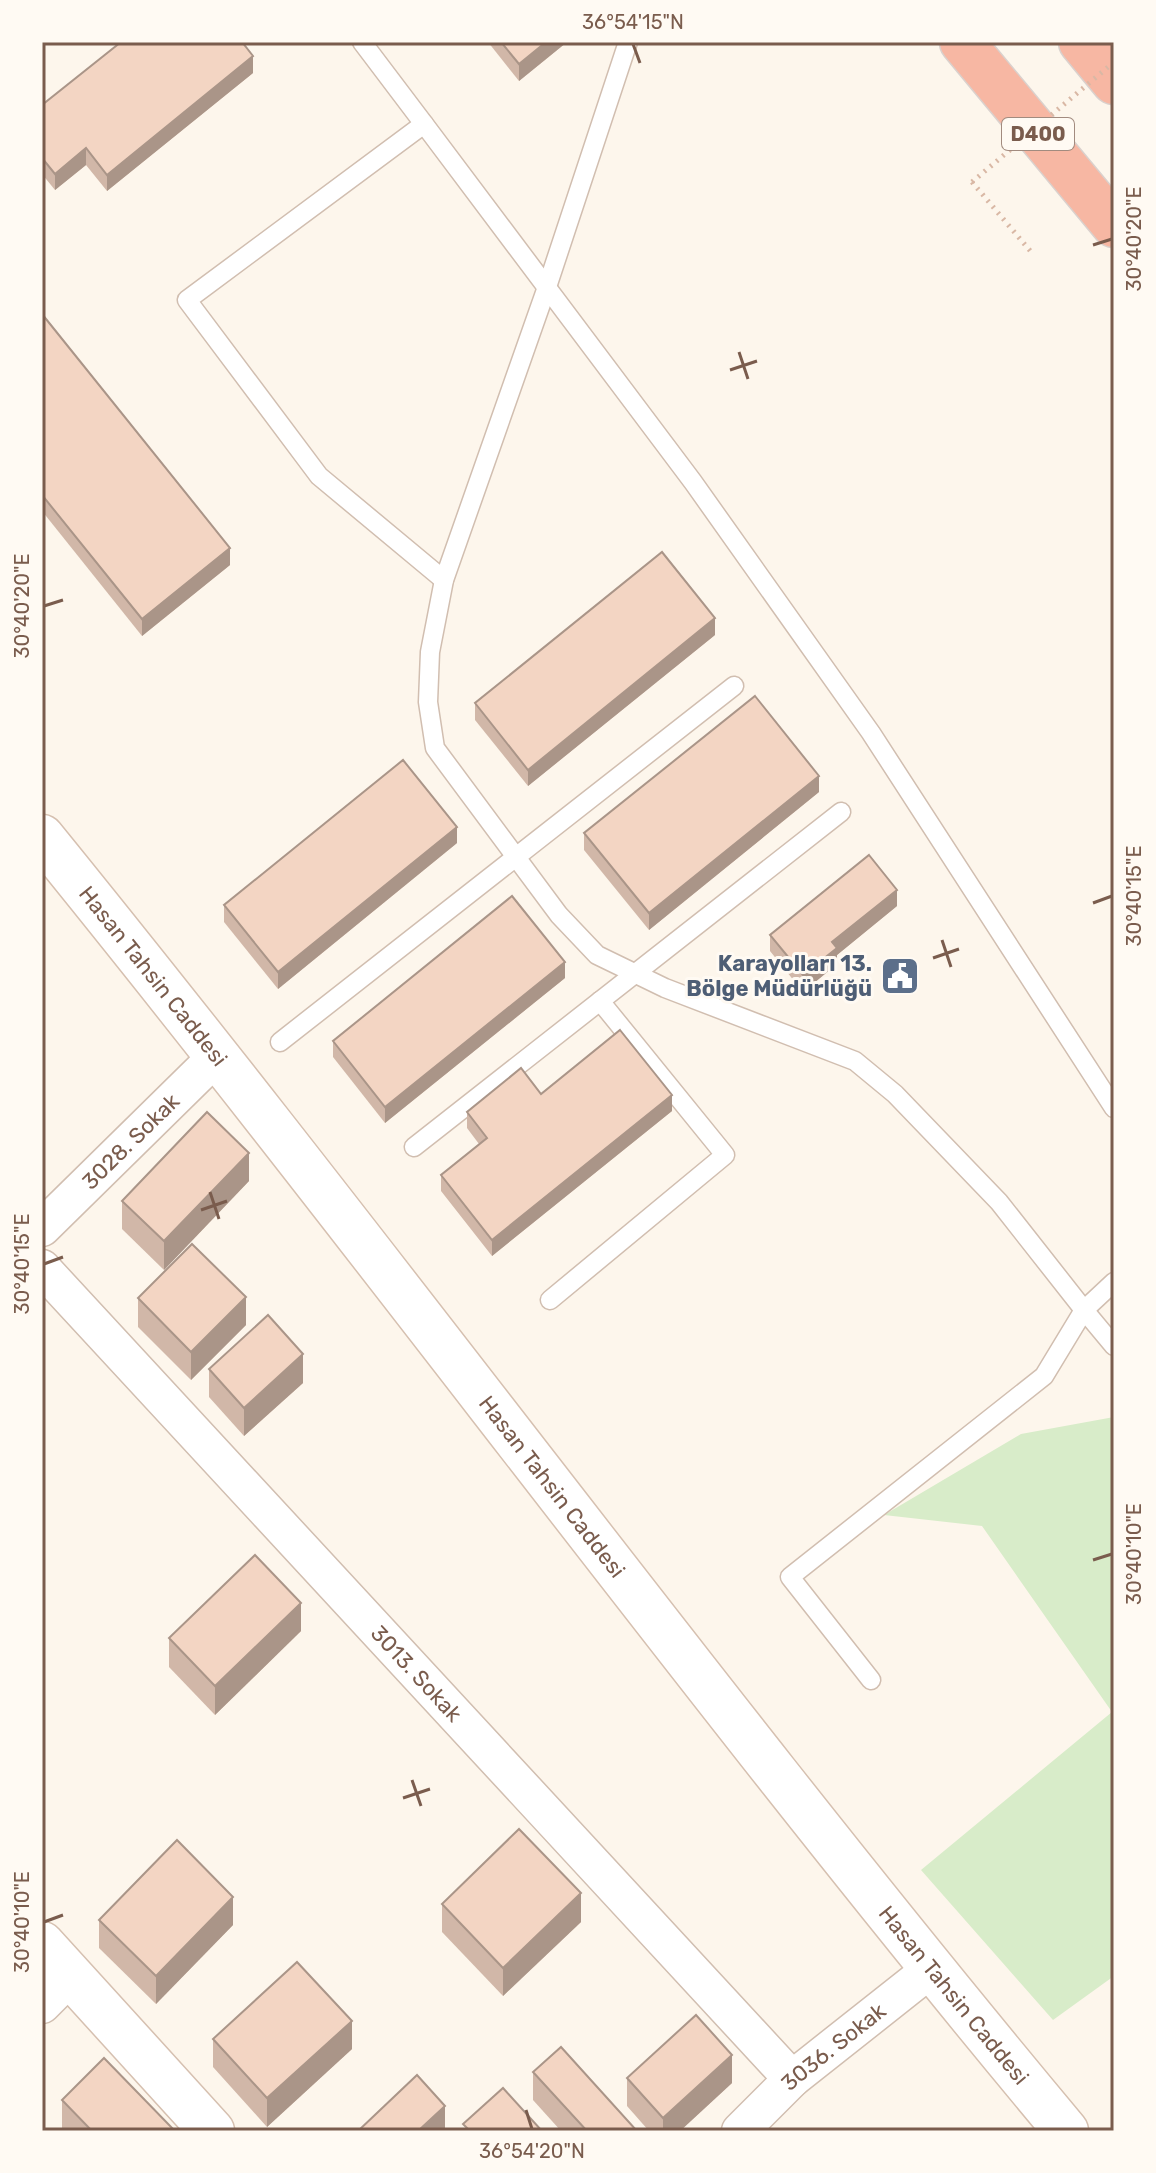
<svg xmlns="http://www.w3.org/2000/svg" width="1156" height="2173" viewBox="0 0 1156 2173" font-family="Rubik,sans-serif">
  <rect width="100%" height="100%" fill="#fdf6ec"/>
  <polygon fill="#d8ecc9" points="1114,1417 1114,1976 1053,2020 921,1870 1112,1712 982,1526 884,1515 1021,1434"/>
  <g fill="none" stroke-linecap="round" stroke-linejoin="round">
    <g stroke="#d1beb0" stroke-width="21">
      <g id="lane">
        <polyline points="362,42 424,124"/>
        <polyline points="628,42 547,287 444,580 430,652 428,702 435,748 559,915 597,955 665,988 855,1061 895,1094 999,1202 1084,1310 1114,1282"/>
        <polyline points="444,580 319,476 187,300 424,124 693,482 871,733 1114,1108"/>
        <polyline points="280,1042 734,686"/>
        <polyline points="414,1147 841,812"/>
        <polyline points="550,1300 725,1155 600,1001"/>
        <polyline points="871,1680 790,1577 1044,1376 1084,1310 1114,1346"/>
      </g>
    </g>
    <g stroke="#d1beb0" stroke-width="39">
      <g id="street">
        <path id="s1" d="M42 1228 219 1054"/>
        <path id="s2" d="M42 1268 792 2079"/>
        <polyline points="42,2005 72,1975"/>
        <path id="s3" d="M740 2131 792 2079 931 1969"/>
      </g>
    </g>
    <g stroke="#d6c0b0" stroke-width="47">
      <g id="secondary">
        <path id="s4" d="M42 837C389 1264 713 1709 1066 2131"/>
        <polyline points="42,1944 212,2131"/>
      </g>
    </g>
    <g stroke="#dad1cd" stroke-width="47">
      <g id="highway">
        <polyline points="962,42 1114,225"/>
        <polyline points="1081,42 1114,82"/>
      </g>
    </g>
    <polyline stroke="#d9b8a5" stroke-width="5" stroke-dasharray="2 6" stroke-linecap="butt" points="972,182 1032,253"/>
    <use href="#lane" stroke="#fff" stroke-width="18"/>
    <use href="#street" stroke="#fff" stroke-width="36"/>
    <use href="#secondary" stroke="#fff" stroke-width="44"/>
    <use href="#highway" stroke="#f7b7a3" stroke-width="44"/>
    <polyline stroke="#d9b8a5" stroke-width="5" stroke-dasharray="2 6" stroke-linecap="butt" points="972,182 1114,62"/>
  </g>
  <g fill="#d1b7a8">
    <polygon points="488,42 567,42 519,81"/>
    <polygon points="253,73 107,191 86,165 55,190 42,174 42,105"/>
    <polygon points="42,314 230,565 142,636 42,511"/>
    <polygon points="715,635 528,786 475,720 475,703"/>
    <polygon points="819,792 649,930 584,850 584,833"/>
    <polygon points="457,843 278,989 224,922 224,905"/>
    <polygon points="897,906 837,955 837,964 803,992 770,951 770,935"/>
    <polygon points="565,978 385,1123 333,1057 333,1041"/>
    <polygon points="541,1094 672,1111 492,1256 441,1191 441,1175 479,1144 467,1128 467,1112"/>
    <polygon points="249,1181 164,1270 122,1229 122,1201"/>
    <polygon points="138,1298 246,1325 191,1380 138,1327"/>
    <polygon points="209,1369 303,1383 244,1436 209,1397"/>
    <polygon points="301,1631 215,1715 169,1667 169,1638"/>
    <polygon points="442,1904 581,1922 503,1996 442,1932"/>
    <polygon points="99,1920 233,1925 156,2004 99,1948"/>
    <polygon points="213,2039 352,2049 267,2127 213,2067"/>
    <polygon points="533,2072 637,2131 561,2131 533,2100"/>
    <polygon points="627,2078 732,2083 680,2131 649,2131 627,2106"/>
    <polygon points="62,2100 175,2131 64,2131 62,2129"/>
  </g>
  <g fill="#aa9588">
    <polygon points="546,42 567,42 519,81 519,64"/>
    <polygon points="253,56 253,73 107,191 107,175"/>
    <polygon points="86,148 86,165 55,190 55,174"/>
    <polygon points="230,548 230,565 142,636 142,619"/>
    <polygon points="715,618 715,635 528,786 528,770"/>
    <polygon points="819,776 819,792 649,930 649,913"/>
    <polygon points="457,827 457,843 278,989 278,972"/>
    <polygon points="897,890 897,906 837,955 837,964 803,992 803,975 832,942"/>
    <polygon points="565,962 565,978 385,1123 385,1107"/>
    <polygon points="672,1095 672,1111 492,1256 492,1240"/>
    <polygon points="249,1153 249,1181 164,1270 164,1241"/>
    <polygon points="246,1297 246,1325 191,1380 191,1352"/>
    <polygon points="303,1354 303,1383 244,1436 244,1408"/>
    <polygon points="301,1603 301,1631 215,1715 215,1686"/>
    <polygon points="581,1893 581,1922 503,1996 503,1968"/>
    <polygon points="233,1897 233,1925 156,2004 156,1976"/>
    <polygon points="352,2021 352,2049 267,2127 267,2098"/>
    <polygon points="732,2055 732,2083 680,2131 663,2131 663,2118"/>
    <polygon points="445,2106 445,2131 418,2131"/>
  </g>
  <g fill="#f3d5c3" stroke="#aa9588" stroke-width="2">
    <polygon points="121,42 242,42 253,56 107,175 86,148 55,174 42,158 42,105"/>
    <polygon points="501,42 546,42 519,64"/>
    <polygon points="42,314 230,548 142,619 42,495"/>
    <polygon points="662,552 715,618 528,770 475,703"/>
    <polygon points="755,696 819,776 649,913 584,833"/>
    <polygon points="403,760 457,827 278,972 224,905"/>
    <polygon points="869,855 897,890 832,942 837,948 803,975 770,935"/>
    <polygon points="512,896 565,962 385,1107 333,1041"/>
    <polygon points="620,1030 672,1095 492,1240 441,1175 487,1138 467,1112 521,1068 541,1094"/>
    <polygon points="207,1112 249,1153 164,1241 122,1201"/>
    <polygon points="192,1244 246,1297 191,1352 138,1298"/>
    <polygon points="268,1315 303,1354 244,1408 209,1369"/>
    <polygon points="255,1555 301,1603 215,1686 169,1638"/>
    <polygon points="519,1829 581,1893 503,1968 442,1904"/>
    <polygon points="177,1840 233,1897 156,1976 99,1920"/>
    <polygon points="297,1962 352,2021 267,2098 213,2039"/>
    <polygon points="696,2015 732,2055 663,2118 627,2078"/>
    <polygon points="561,2047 637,2131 587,2131 533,2072"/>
    <polygon points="104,2058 175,2131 92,2131 62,2100"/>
    <polygon points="417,2075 445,2106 418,2131 358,2131"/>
    <polygon points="503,2088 542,2131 470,2131 463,2124"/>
  </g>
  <path fill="none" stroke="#7a5c4d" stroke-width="3" d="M633 44 640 63M1093 245 1112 239M739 352 748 379M730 370 757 361M44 606 63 600M1093 903 1112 896M942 940 951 967M933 958 959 949M210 1192 219 1219M201 1210 227 1201M44 1264 63 1257M1093 1560 1112 1554M412 1780 421 1806M403 1798 430 1789M44 1922 63 1915M526 2110 532 2129"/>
  <defs>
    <g id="civic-square" transform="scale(2)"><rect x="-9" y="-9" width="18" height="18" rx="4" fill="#5c6f8a" stroke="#fffaf3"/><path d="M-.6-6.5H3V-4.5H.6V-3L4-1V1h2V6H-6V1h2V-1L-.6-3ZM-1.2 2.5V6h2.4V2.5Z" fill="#fff"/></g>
  </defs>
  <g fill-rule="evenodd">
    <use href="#civic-square" x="900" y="976"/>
  </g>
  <g text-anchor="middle" stroke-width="6" stroke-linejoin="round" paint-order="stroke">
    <rect fill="#fffaf3" stroke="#a28b7f" stroke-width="2" x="1002" y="118" width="72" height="32" rx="6"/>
    <g font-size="20" font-weight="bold" fill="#7a5c4d">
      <text x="1038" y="141">D400</text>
    </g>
    <g font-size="22" font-weight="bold" fill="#4e5e75" stroke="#fffaf3" text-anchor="end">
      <text x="872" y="971">Karayolları 13.<tspan x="872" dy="25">Bölge Müdürlüğü</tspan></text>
    </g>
    <g font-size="22" fill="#7a5c4d" stroke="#fffaf3">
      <text dy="8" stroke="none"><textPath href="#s4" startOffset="178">Hasan Tahsin Caddesi</textPath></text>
      <text dy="8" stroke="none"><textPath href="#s1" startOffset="124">3028. Sokak</textPath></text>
      <text dy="8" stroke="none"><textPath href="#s4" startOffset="826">Hasan Tahsin Caddesi</textPath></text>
      <text dy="8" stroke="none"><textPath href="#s2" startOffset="552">3013. Sokak</textPath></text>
      <text dy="8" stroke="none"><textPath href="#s4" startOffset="1474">Hasan Tahsin Caddesi</textPath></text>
      <text dy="8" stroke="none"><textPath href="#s3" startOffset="126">3036. Sokak</textPath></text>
    </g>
  </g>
  <rect width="1156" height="2173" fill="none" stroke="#fffaf3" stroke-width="88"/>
  <rect x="44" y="44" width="1068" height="2085" fill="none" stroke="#7a5c4d" stroke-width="3"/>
  <g font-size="20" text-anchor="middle" fill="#7a5c4d">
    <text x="633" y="29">36°54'15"N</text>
    <text transform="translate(1134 239) rotate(-90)" y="7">30°40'20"E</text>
    <text transform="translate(22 606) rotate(-90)" y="7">30°40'20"E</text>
    <text transform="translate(1134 896) rotate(-90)" y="7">30°40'15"E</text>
    <text transform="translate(22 1264) rotate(-90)" y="7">30°40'15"E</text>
    <text transform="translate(1134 1554) rotate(-90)" y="7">30°40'10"E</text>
    <text transform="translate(22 1922) rotate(-90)" y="7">30°40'10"E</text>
    <text x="532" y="2158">36°54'20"N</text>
  </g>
</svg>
